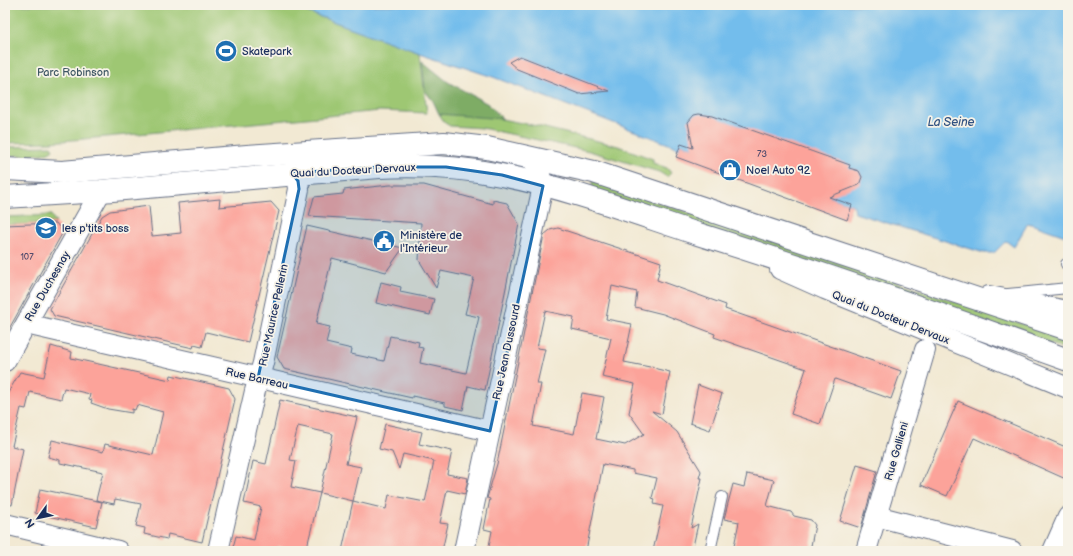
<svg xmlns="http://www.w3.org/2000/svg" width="1073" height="556" viewBox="0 0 1073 556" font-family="'Balsamiq Sans',sans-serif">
  <rect width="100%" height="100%" fill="#f7f3e8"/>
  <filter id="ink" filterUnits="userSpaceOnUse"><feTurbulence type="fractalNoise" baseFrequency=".025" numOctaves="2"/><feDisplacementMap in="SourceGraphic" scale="8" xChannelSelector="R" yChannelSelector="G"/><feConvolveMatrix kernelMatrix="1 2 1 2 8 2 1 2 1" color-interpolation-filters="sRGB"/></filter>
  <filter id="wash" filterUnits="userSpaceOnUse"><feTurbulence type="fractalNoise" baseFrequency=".012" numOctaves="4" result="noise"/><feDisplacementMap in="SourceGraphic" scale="16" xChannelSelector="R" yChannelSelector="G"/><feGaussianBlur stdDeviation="0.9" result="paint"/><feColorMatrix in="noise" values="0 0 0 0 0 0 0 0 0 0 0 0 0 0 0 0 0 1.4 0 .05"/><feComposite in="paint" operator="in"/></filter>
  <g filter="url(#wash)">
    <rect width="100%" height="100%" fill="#f2e9d3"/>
    <g fill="#9ec773" stroke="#5c7b68">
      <polygon points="5,5 288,5 420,53 427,113 380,111 127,135 51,142 5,143"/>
      <polygon points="439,114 491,117 537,126 618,146 653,159 653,163 667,168 671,173 667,177 659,172 589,151 482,128 450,126 445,123"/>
      <path d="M51 146 53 149C46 157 15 156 5 155V147Z"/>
      <polygon points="593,181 1068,339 1068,350 591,190"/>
      <polygon points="51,215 56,223 5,225 5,217"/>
    </g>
    <polygon fill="#7eac65" stroke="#4c6e62" points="422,61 448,82 488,104 503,119 439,114 433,101 425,91"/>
    <polygon fill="#73bdec" stroke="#4776a5" points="288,5 1068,5 1068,237 1028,223 1014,247 1006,241 994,253 984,253 855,213 854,206 852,205 681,144 679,148 493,77 420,53"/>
    <g id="blocks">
      <g fill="#fca39a" fill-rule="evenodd">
        <polygon points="520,56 609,91 579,94 517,69 509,62"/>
        <polygon points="699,114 712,116 850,165 849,168 859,171 862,177 859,185 829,197 852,205 847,220 676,157 681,144 693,148 688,122 694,115"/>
        <polygon points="390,185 424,185 493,204 493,200 507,203 519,224 485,390 468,386 463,410 445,406 445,403 412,396 412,398 284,369 277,357 307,226 403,248 386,272 332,258 316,324 330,327 326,343 352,349 351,354 384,361 390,336 419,342 418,347 423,348 420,363 466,373 479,317 465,314 474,278 441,271 436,288 419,260 421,223 309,216 314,197 343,194 344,190 352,189"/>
        <polygon points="220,199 219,207 271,202 279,211 248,342 206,332 202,347 194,345 193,348 54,316 50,309 102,216 110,211 149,206 152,236 181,233 178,203"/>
        <polygon points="56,223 63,232 5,336 5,225"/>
        <path d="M558 228 661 262 657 280 726 305 725 309 901 371 891 399 835 379 820 424 791 414 806 369 714 337 715 334 663 314 635 307 637 292 612 286 606 319 632 324 624 362 650 367 652 366 657 369 670 372 662 414 652 411 677 432 701 471 699 478H702L691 528 698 524 692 551H653L663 506 654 504 655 499 652 498 657 478 633 473V470L603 464 586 551H488L492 531 484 529 490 499 487 498 497 464 544 235 550 230ZM545 311 574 317 572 329 611 338 602 377 635 384 629 413 644 434 625 445 596 439 604 397 582 393 574 434 533 426 541 384H537L545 349 537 348Z"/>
        <polygon points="381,282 401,287 400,292 434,299 430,315 376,303"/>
        <polygon points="51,346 72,352 71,358 94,363 170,380 171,375 229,388 235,399 202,542 168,534 167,539 144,534 145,528 136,526 141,504 115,499 114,504 96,500 103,472 60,463 60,460 48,457 52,440 103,452 105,444 153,455 163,412 137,405 135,410 132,409 132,413 108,409 91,403 92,400 89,399 90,394 64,388 61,399 30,392 26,409 21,408 12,446 23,449 12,505 5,504 5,398 20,372 44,377"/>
        <polygon points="698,385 722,394 710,430 690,423"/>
        <path d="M280 400 357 417 346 464 361 467 353 501 320 493 306 551H297L277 546 276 551H232L236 536 254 540 261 507 244 503 253 461 266 464ZM298 426 333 434 320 493 291 487 296 461 290 460Z"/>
        <polygon points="958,401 1068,448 1068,480 974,438 947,496 921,485"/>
        <polygon points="385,424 422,432 419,444 452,451 447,474 468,478 465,494 447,490 440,523 448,524 442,551 418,551 406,548 406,551 342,551 353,501 386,509 389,495 425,502 434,461 403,454 399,469 392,452 379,449"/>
        <polygon points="857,465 877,471 861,528 840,521"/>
        <polygon points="747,474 774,480 767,506 791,512 794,516 811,520 815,525 810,551 733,551 739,522 724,519 733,484 744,487"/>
        <polygon points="40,489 102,502 96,527 35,513"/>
      </g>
    </g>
  </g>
  <g filter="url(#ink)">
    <use href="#blocks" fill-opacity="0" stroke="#667087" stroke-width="1"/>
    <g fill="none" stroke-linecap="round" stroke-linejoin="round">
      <g stroke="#667087" stroke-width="12">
        <g id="lane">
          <polyline points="1066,264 1068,264"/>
          <polyline points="1008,294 1068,288"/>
          <polyline points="710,551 722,497"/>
        </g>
      </g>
      <g stroke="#667087" stroke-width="22">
        <g id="street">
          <polyline points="780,269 825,289 1068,388"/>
          <polyline points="989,296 1068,311"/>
          <polyline points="26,324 490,431"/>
          <polyline points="5,361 101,191"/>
          <polyline points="876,516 1012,551"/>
          <polyline points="5,524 118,551"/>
          <polyline points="218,551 255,391 263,363 299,189 298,181 292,173"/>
          <polyline points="464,551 543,186 538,168 529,157"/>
          <polyline points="866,551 925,350"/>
          <polyline points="1053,551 1068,517"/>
        </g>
      </g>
      <g stroke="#667087" stroke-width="24">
        <g id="primary">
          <polyline points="5,169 62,172 247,156 444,143 487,148 594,172 1068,329"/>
          <path d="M5 197 101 191 379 167C420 165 461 167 501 175 568 188 634 213 698 234 823 273 946 316 1068 360"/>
        </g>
      </g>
      <use href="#lane" stroke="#fff" stroke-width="10"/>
      <use href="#street" stroke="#fff" stroke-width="20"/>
      <use href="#primary" stroke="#fff" stroke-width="22"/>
    </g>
  </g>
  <path fill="#1f6fb2" fill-opacity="0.2" stroke="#1f6fb2" stroke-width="3" stroke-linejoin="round" d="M379 167H446L502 175 543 186 490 431 258 378 299 189 298 181 292 173Z"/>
  <defs>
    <g id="stadium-disc" transform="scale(1.15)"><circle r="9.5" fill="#1f6fb2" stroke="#f7f3e8"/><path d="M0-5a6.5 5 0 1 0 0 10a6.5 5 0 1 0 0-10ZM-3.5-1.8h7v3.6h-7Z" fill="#fff"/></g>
    <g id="shop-disc" transform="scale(1.15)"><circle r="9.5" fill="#1f6fb2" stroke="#f7f3e8"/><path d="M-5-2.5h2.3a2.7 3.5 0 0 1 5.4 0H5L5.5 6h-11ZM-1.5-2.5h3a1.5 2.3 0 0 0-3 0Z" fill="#fff"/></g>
    <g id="school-disc" transform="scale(1.15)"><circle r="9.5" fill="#1f6fb2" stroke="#f7f3e8"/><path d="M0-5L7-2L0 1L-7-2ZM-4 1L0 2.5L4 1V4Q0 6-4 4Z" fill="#fff"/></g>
    <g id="civic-disc" transform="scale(1.15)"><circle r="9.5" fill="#1f6fb2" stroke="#f7f3e8"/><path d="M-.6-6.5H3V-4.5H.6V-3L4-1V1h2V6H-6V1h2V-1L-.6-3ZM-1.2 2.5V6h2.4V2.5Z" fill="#fff"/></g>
  </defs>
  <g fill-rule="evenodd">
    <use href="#stadium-disc" x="226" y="51"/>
    <use href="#shop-disc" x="730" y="170"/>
    <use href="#school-disc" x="46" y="228"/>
    <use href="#civic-disc" x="384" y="241"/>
  </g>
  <g text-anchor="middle" stroke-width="3.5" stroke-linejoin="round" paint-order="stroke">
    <g font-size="9" fill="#534c6d">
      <text x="762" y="157">73</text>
      <text x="27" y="260">107</text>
    </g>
    <g font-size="11" fill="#1b2f5e" stroke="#f7f3e8" text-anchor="start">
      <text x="242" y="55">Skatepark</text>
      <text x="746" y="174">Noel Auto 92</text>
      <text x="62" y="232">les p'tits boss</text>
      <text x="400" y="239">Ministère de<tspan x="400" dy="13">l'Intérieur</tspan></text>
    </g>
    <g font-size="11" fill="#3c5563" stroke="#f7f3e8">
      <text x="73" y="76">Parc Robinson</text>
    </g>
    <g font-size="11" fill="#1b2f5e" stroke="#f7f3e8">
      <text transform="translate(353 170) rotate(-3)" y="4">Quai du Docteur Dervaux</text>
      <text transform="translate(47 286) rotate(-60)" y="4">Rue Duchesnay</text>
      <text transform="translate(273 315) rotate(-78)" y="4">Rue Maurice Pellerin</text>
      <text transform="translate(891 317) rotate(22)" y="4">Quai du Docteur Dervaux</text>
      <text transform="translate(506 352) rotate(-78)" y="4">Rue Jean Dussourd</text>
      <text transform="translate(257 378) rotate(13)" y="4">Rue Barreau</text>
      <text transform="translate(896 451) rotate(-74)" y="4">Rue Gallieni</text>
    </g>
    <g font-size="12" font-style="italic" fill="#315282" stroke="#f7f3e8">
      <text x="951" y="126">La Seine</text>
    </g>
  </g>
  <rect width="1073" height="556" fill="none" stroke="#f7f3e8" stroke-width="20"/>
  <g transform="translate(38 518) rotate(237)" stroke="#f7f3e8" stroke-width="3" paint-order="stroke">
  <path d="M0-3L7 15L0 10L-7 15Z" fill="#1b2f5e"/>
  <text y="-6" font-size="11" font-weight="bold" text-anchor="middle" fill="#1b2f5e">N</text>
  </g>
</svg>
